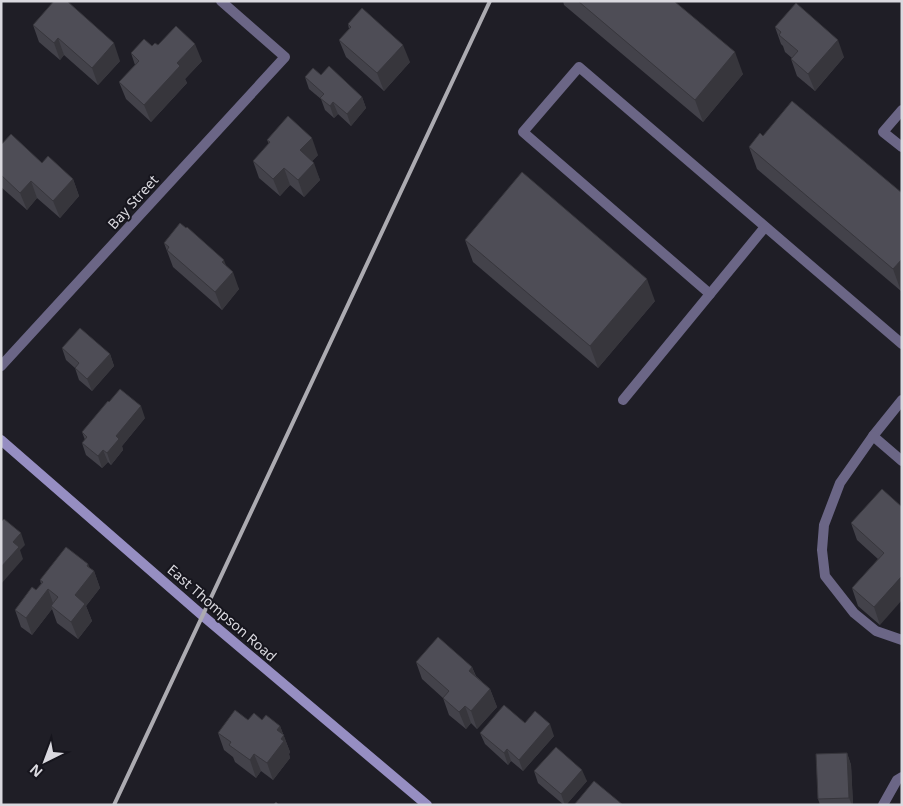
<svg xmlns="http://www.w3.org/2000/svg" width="903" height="806" viewBox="0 0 903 806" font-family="'Noto Sans',sans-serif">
  <rect width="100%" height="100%" fill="#1f1e26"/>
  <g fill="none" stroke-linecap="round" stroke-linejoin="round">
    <g stroke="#6b6686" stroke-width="10">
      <polyline points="902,110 883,132 902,147"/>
      <polyline points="710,294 523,132 579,67 902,344"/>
      <polyline points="623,400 765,227"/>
      <polyline points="902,400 873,436 840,483 824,525 822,550 825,576 854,613 876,631 902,640"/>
      <polyline points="873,436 902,461"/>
      <polyline points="883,805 897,780 902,777"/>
    </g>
    <polyline stroke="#6b6686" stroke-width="10" points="1,366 285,57 221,1"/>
    <polyline stroke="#968ec2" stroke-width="10" points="1,440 203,616 427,805"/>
    <polyline stroke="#acabb1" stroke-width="4" points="114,805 490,1"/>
  </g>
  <g fill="#43424a">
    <polygon points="563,1 674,1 743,74 703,122 564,5"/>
    <polygon points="348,24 410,62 384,91 346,57 339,40 349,29"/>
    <polygon points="33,25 120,61 98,85 64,55 60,60 39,42"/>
    <polygon points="775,27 844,57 815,91 797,76 791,59 792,58 785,52 783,46 781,44"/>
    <polygon points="158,45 202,61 185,79 187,83 151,122 126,99 119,82 135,65 131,53 152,46"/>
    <polygon points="321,75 362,97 366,108 351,126 338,114 334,118 325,110 321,99 309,89 305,77"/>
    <polygon points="763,136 902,193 901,291 757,169 749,147"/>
    <polygon points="267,140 318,155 312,161 320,180 304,197 290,185 280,196 259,178 253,161 269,144"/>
    <polygon points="1,145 42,163 73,179 79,196 60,218 37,198 27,210 1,187"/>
    <polygon points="465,240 655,301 598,368 473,262"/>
    <polygon points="164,243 226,266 239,289 222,310 173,267"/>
    <polygon points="62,348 110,354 114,366 92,391 79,380 75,368 66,360"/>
    <polygon points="145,418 122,446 123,450 111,465 108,462 102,468 86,455 82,443 85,440 82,432"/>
    <polygon points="902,507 880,625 858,606 852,588 878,559 857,540 851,523"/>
    <polygon points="90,568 94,571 100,588 86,606 92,621 78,639 57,623 52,609 32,635 21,627 15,610 36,590 41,584 40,580"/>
    <polygon points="416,662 472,667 476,676 490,689 497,707 477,729 471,723 466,729 449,715 443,698 422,679"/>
    <polygon points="262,720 280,726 290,752 289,754 290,758 273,780 261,771 256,778 235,762 233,757 224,750 218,733"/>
    <polygon points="525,723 554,736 523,771 511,761 508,765 485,744 480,733"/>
    <polygon points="847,753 851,765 853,805 820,805 818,799"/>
    <polygon points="534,771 587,781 566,805 564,805 538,783"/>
  </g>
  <g fill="#37363c">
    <polygon points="58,38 64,55 60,60 54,43"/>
    <polygon points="838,40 844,57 815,91 808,74"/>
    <polygon points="114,43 120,61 98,85 92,68"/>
    <polygon points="195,44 202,61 185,79 187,83 151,122 144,105 177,63"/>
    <polygon points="403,45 410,62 384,91 377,73"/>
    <polygon points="735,52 743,74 703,122 695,100"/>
    <polygon points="362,97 366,108 351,126 347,114"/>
    <polygon points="333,102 338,114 334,118 330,106"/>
    <polygon points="312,138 318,155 306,168 300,150"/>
    <polygon points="314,163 320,180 304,197 298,180"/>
    <polygon points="284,168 290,185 280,196 273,179"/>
    <polygon points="73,179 79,196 60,218 53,201"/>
    <polygon points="31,181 37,198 27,210 20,193"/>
    <polygon points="902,259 902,290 901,291 893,269"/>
    <polygon points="224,260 230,276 233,272 239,289 222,310 215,292 222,262"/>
    <polygon points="647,279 655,301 598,368 590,346"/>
    <polygon points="110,354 114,366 92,391 87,379"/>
    <polygon points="141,406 145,418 122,446 123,450 111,465 107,453 116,436"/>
    <polygon points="103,450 108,462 102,468 98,456"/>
    <polygon points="21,533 25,545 20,550 23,559 1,584 1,567 13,542"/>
    <polygon points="88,564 92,573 94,571 100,588 86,606 92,621 78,639 71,622 75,595"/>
    <polygon points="902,576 902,600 880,625 874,607"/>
    <polygon points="48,589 54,606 51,606 52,609 32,635 26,618"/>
    <polygon points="472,667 479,685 469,671"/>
    <polygon points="490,689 497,707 477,729 471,711"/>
    <polygon points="465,706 471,723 466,729 459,712"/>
    <polygon points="550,724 554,736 523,771 519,760"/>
    <polygon points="280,726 290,752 289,754 290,758 273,780 267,763 277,730"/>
    <polygon points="507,749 511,761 508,765 504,753"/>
    <polygon points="847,753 851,765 853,805 852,805 849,798"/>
    <polygon points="254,754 261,771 256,778 250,760"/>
    <polygon points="582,770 587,781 566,805 565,805 561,794"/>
  </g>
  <g fill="#4e4d56" stroke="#37363c">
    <polygon points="54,1 67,1 114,43 92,68 58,38 54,43 33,25"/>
    <polygon points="578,1 674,1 735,52 695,100"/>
    <polygon points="796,3 838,40 808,74 791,59 798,51 779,35 781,32 775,27"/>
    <polygon points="362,8 403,45 377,73 339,40 351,27 348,24"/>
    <polygon points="176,26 195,44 177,63 180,66 144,105 119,82 139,61 131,53 144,39 152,46 155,43 158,45"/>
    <polygon points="329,66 362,97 347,114 333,102 330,106 320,98 324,94 305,77 313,68 321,75"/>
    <polygon points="792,101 902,193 902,259 893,269 749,147 760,133 763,136"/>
    <polygon points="288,116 312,138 300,150 314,163 298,180 284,168 273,179 253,161 270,142 267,140"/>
    <polygon points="11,134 42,163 48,156 73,179 53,201 31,181 20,193 1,175 1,145"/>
    <polygon points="522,172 647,279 590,346 465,240"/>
    <polygon points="180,223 186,228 187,227 224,260 222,262 233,272 215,292 167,250 169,247 164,243"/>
    <polygon points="80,328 110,354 87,379 75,368 79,363 62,348"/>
    <polygon points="120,389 141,406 116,436 119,439 107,453 103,450 98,456 82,443 87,437 82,432 108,401 109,402"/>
    <polygon points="882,489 902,507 902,576 874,607 852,588 884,553 851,523"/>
    <polygon points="4,519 21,533 13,542 19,547 1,567 1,522"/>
    <polygon points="66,547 88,564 87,566 94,571 75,595 85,604 71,622 51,606 58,597 48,589 26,618 15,610 32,587 36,590 43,582 40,580"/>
    <polygon points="438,637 472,667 469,671 490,689 471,711 465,706 459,712 443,698 449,691 416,662"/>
    <polygon points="504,705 525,723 535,711 550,724 519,760 507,749 504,753 480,733"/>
    <polygon points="235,710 248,720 254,713 262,720 266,715 280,726 277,730 284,735 281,739 284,741 267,763 254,754 250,760 229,745 231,742 218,733"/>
    <polygon points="556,747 582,770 561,794 534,771"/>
    <polygon points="847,753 849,798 818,799 816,754"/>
    <polygon points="594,781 623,805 574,805"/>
    <polygon points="276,802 279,805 273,805"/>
  </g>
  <g text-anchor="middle" stroke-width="4" stroke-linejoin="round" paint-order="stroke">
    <g font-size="14" fill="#dad9df" stroke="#16151d">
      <text transform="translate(133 202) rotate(-48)" y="5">Bay Street</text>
      <text transform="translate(222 613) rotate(41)" y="5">East Thompson Road</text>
    </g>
  </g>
  <rect width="903" height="806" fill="none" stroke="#dad9df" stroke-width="5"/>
  <g transform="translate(45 761) rotate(222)" stroke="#16151d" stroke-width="4" paint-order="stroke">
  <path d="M0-4L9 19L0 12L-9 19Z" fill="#dad9df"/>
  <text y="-8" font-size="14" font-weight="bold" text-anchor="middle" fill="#dad9df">N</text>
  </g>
</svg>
